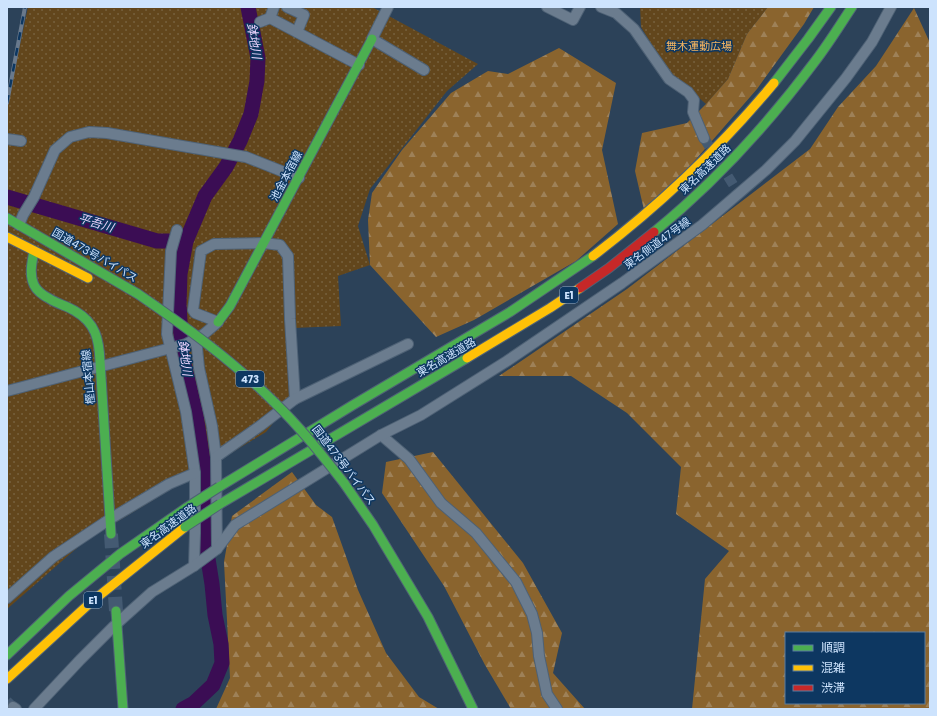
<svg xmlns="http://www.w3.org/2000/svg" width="937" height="716" viewBox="0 0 937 716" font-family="Poppins,'Noto Sans JP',sans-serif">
  <defs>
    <pattern id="grass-dots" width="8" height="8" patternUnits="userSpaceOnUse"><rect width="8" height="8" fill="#62461c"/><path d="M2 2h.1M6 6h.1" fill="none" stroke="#77613e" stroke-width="1.8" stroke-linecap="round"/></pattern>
    <pattern id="forest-firs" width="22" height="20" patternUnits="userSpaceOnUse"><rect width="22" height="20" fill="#8a642e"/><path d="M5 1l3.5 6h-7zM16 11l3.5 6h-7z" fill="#9e8158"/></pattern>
  </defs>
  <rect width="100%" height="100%" fill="#2c4259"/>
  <g fill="url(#grass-dots)">
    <polygon points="28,7 372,7 478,64 447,91 370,189 358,226 370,265 338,276 341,326 294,328 298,392 266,432 85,541 7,609 7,105"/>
    <polygon points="640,7 768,7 747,34 728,79 706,104 668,71 641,27"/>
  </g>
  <g fill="url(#forest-firs)" fill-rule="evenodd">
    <polygon points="768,7 814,7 804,24 757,89 691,165 644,210 635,171 642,133 687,123 706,104 728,79 747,34"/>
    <path d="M914 8 930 43V709H692L705 579 729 551 676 514 681 467 627 413 571 376H499L627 289 810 149 838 107 876 66ZM786 633H924V703H786Z"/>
    <polygon points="559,48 616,83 602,150 618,224 576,261 474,320 436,337 370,265 368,220 372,193 402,150 451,93 488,71 508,74"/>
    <polygon points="433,452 523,563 562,633 553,673 585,709 511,709 485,665 444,586 382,493 386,462"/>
    <polygon points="292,472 316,505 332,517 358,590 386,653 419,697 439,709 216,709 230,678 224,562 232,516"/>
  </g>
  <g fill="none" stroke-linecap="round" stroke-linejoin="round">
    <g stroke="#3b0d54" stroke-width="15">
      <polyline points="7,197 157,241 186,241"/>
      <polyline points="183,709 194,703 213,685 222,663 221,644 215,615 212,584 205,540 208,505 204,467 196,415 182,355 179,304 180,274 186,241 205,196 226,167 240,141 251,114 257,81 258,58 248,7"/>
    </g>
    <g stroke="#445a72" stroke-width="10" stroke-dasharray="10 5" stroke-linecap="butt">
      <polyline points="704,138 739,194"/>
      <polyline points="7,701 13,707"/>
    </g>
    <polyline stroke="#445a72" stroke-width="14" stroke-dasharray="14 7" stroke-linecap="butt" points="111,534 116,611"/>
    <g stroke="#4e6175" stroke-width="12">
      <g id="street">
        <polyline points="287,7 304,15 297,32"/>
        <polyline points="388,7 372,39 424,70"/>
        <polyline points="547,7 573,20 580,7"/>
        <polyline points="601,7 616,13 634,29 669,79 688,92 694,100 693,112 704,138"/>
        <polyline points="270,18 274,7"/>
        <polyline points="260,22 270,18 359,65"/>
        <polyline points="7,139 21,141"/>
        <polyline points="19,225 23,215 34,197 55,150 70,137 89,132 107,133 246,157 299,178"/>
        <polyline points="177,230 171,251 167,334 186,412 195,473 195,533 194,566"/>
        <polyline points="196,338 199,368 212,426 216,457 217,549"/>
        <polyline points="7,391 186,344 204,334 218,322 195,313 193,310 201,251 214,244 264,243 280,245 288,256 290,319 295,399"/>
        <polyline points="381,435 409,459 441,503 476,533 516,582 532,614 537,633 539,656 547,694 557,709"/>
        <polyline points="216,457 260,426 295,399 408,344"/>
        <polyline points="7,598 53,557 110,519 169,484 195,473"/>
        <polyline points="13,707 16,709"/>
        <polyline points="34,709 80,660 113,627 152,592 194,566 217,549 235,525 381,435 421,415 507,361 622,283 702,225 766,170 795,141 846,78 872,42 891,7"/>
      </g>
    </g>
    <g stroke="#4e6175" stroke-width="11">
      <g id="fast">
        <polyline points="774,83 808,39 831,7"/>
        <polyline points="7,218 138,294"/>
        <path d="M654 232C715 182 769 123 816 60 829 43 840 25 852 7"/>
        <path d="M34 251C32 262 29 274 34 285 37 291 44 296 50 299 58 304 67 306 75 311 96 323 99 340 100 361L111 534"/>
        <polyline points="218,322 230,306 372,39"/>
        <polyline points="344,483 373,525 428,617 473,709"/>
        <polyline points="219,487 353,405 510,312 593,256"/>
        <polyline points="220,504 467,358"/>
        <polyline points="116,611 123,709"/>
        <polyline points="7,655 69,596 120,554 186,508"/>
      </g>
    </g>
    <g stroke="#4e6175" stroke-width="11">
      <g id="slow">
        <polyline points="7,237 88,278"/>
        <path d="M593 256C660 205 720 148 774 83"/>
        <polyline points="467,358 550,308 580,288"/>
        <polyline points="7,679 90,603 185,527"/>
      </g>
    </g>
    <g stroke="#4e6175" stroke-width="11">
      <polyline id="jam" points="580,288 609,268 654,232"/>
    </g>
    <use href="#street" stroke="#6b7c8e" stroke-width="10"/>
    <use href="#fast" stroke="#4caf50" stroke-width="9"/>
    <use href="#slow" stroke="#ffc107" stroke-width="9"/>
    <use href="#jam" stroke="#c62828" stroke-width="9"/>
    <g stroke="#69798c" stroke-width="4">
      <polyline id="rail" points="7,103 25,7"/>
    </g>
    <use href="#rail" stroke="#0d3761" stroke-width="2.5" stroke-dasharray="8" stroke-linecap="butt"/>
    <g stroke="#4e6175" stroke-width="11" stroke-linecap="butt">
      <g id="fast-bridge">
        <path d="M138 294C186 327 233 361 274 402 300 427 322 455 344 483"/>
        <polyline points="186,508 219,487"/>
        <polyline points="185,527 220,504"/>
      </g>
    </g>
    <use href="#fast-bridge" stroke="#4caf50" stroke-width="9"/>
  </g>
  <g text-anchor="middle" stroke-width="3" stroke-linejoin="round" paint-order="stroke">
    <g fill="#0d3761" stroke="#93afce" stroke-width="1">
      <rect x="560" y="287" width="18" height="16" rx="3"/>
      <rect x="236" y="371" width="28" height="16" rx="3"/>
      <rect x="84" y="592" width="18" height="16" rx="3"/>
    </g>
    <g font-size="10" font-weight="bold" fill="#cde3fd">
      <text x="569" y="299">E1</text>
      <text x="250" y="383">473</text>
      <text x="93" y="604">E1</text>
    </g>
    <g font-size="11" fill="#f4b460" stroke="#0d3761">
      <text x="699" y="50">舞木運動広場</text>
    </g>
    <g font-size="11" fill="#cde3fd" stroke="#0d3761">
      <text transform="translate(705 169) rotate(-44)" y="4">東名高速道路</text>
      <text transform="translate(286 176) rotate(-62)" y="4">池金本宿線</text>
      <text transform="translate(657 243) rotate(-36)" y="4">東名側道47号線</text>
      <text transform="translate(95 255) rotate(30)" y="4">国道473号バイパス</text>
      <text transform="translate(446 357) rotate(-30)" y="4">東名高速道路</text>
      <text transform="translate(88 377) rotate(-95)" y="4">樫山本宿線</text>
      <text transform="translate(344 465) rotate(53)" y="4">国道473号バイパス</text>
      <text transform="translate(168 526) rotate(-36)" y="4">東名高速道路</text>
    </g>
    <g font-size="12" font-style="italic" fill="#edd4fe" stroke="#0d3761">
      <text transform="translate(254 41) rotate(81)" y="4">鉢地川</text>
      <text transform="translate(96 223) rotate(17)" y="4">平吾川</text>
      <text transform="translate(185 358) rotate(82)" y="4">鉢地川</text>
    </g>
  </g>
  <rect width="937" height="716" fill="none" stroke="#cde3fd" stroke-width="16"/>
  <rect x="785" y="632" width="140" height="72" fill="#0d3761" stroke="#5a7c9f"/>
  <rect x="793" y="645" width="20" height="6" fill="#4caf50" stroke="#5a7c9f"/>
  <text x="821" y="652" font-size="12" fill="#cde3fd">順調</text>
  <rect x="793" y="665" width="20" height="6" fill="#ffc107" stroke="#5a7c9f"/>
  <text x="821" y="672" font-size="12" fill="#cde3fd">混雑</text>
  <rect x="793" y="685" width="20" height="6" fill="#c62828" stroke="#5a7c9f"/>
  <text x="821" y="692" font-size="12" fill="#cde3fd">渋滞</text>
</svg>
